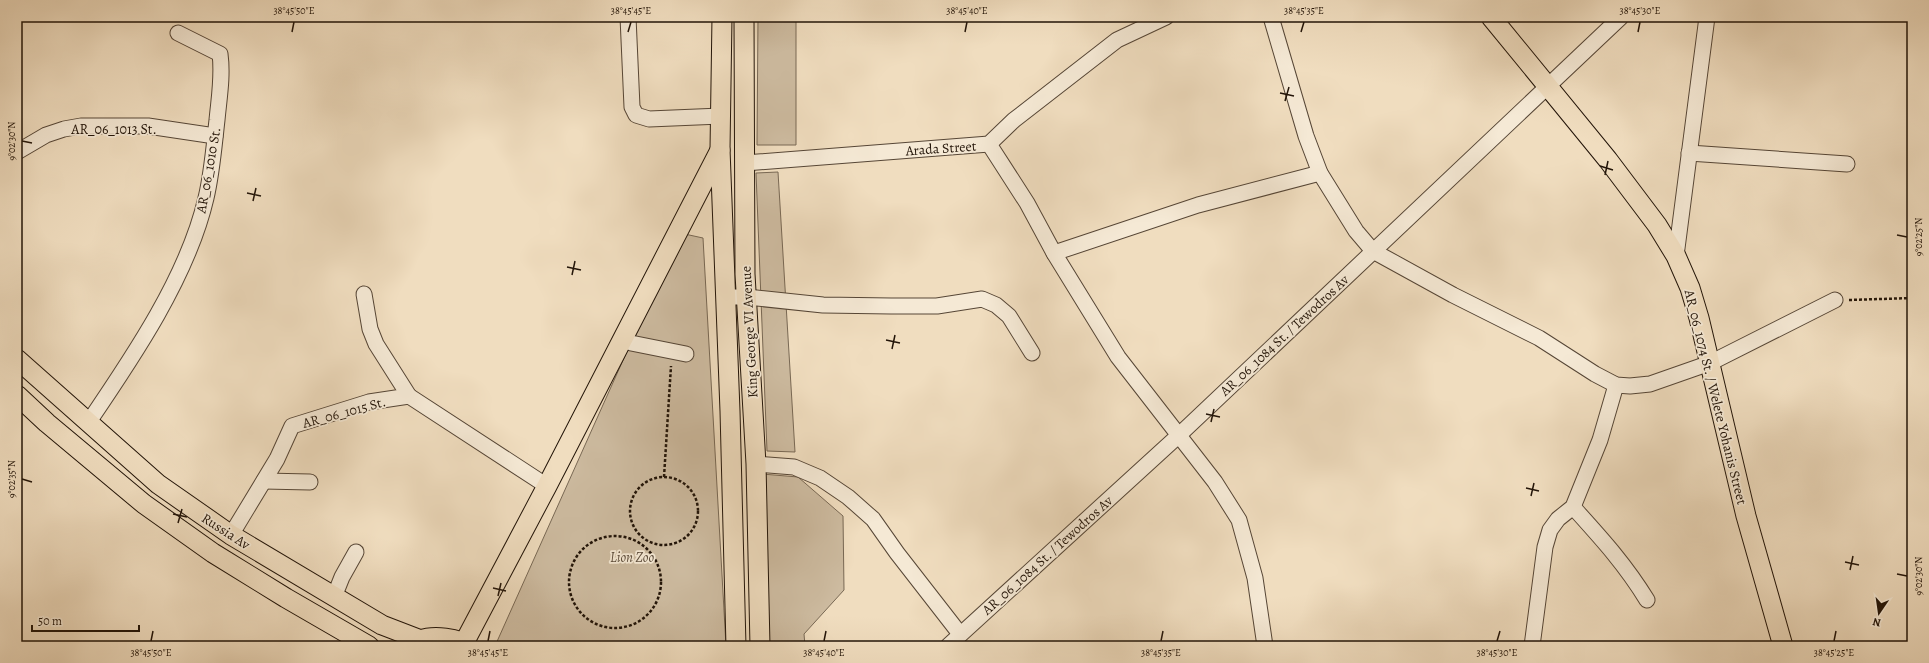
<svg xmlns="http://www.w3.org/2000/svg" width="1929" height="663" viewBox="0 0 1929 663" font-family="Alegreya,serif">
  <rect width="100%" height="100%" fill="#f0ddbf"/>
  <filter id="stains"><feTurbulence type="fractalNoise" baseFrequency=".005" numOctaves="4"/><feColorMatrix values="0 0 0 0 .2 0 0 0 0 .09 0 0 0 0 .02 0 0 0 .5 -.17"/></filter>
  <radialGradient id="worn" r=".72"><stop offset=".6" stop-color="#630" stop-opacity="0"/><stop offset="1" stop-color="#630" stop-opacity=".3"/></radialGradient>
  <g fill="#cdbba0" stroke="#786854">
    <polygon points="758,17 796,17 796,145 757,145"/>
    <polygon points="778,172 795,452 767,451 756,173"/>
    <polygon points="680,233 703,238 726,646 495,646"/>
    <polygon points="762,474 798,477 843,516 844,590 804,634 805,646 769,646"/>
  </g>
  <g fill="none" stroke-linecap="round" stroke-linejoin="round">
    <g stroke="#564636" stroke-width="17">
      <g id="minor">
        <polyline points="628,17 632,107 636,115 649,119 721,116"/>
        <polyline points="1271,17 1306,136 1320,173 1356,231 1373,251 1453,295 1539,338 1595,374 1616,385 1630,386 1650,384 1710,363 1835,300"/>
        <polyline points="989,144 1027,203 1054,253 1118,357 1215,482 1239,520 1255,578 1265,646"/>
        <polyline points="17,152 46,135 64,129 81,126 148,126 215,136"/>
        <polyline points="1689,153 1847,164"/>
        <polyline points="745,163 989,144 1014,120 1117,40 1166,17"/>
        <polyline points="1054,253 1198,205 1320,173"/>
        <polyline points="1676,256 1707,17"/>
        <polyline points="364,294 370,329 376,344 409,396"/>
        <polyline points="726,297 747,297 823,305 891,306 937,306 982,299 996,305 1009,316 1032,353"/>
        <polyline points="631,343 686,354"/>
        <path d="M88 423C133 357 188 276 206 198 212 173 214 146 217 120 219 98 223 76 220 54L178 33"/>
        <polyline points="756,464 794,467 820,478 848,497 873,519 897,553 960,634"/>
        <polyline points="264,481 310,482"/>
        <path d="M1573 507C1601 538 1625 564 1647 600"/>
        <polyline points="231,535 277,459 292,426 369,402 409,396 547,486"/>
        <polyline points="334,597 342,577 356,552"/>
        <polyline points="948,646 1178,436 1621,17"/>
        <polyline points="1532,646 1545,547 1550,530 1558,519 1573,507 1600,440 1616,385"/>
      </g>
    </g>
    <g stroke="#221408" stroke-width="21">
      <g id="major">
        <polyline points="722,17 720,149 730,411 736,646"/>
        <polyline points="744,17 745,274 756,464 760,646"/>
        <polyline points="1491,17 1608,160 1657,225 1676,256 1690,288 1699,318 1746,516 1783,646"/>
        <polyline points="17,359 158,484 231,535 382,625 421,640"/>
        <polyline points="17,395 47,423 144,504 213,553 286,598 369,646"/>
        <polyline points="464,643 547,486 720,150"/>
        <path d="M414 646C416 644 419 641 421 640 433 635 459 638 468 646"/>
      </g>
    </g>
    <g stroke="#221408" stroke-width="2.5" stroke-dasharray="3 2" stroke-linecap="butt">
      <polyline points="1849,300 1912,298"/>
      <polyline points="664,477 671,366"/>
      <circle cx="664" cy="511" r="34"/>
      <circle cx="615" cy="582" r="46"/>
    </g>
    <use href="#minor" stroke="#f5e9d5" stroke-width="15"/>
    <use href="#major" stroke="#f0ddbf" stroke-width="19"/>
  </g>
  <path fill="none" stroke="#221408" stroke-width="1.5" d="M292 32 294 22M628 32 631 22M965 32 967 22M1301 32 1304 22M1638 32 1640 22M1280 93 1294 96M1285 101 1289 87M22 141 32 143M1600 166 1613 170M1605 175 1608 161M247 193 261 196M253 201 256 188M1897 235 1907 237M567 267 581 270M572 275 575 261M886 340 900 343M892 349 895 335M1206 414 1220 417M1211 422 1214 409M22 479 32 482M1526 488 1539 491M1531 496 1534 483M173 514 187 517M178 523 182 509M1845 562 1859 565M1850 570 1853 556M1897 574 1907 576M493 588 506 591M498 596 501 583M151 641 153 631M488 641 490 631M824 641 826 631M1161 641 1163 631M1497 641 1500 631M1834 641 1836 631"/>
  <g text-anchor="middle" stroke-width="3.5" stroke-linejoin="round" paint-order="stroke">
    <g font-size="14" fill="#221408" stroke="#f5e9d5">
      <text x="114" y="134">AR_06_1013 St.</text>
      <text transform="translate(941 148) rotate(-4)" y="5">Arada Street</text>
      <text transform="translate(208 170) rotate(-80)" y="5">AR_06_1010 St.</text>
      <text transform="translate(749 332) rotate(-93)" y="5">King George VI Avenue</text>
      <text transform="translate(1284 335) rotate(-43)" y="5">AR_06_1084 St. / Tewodros Av</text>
      <text transform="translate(1716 397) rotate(76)" y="5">AR_06_1074 St. / Welete Yohanis Street</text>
      <text transform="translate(344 412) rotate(-15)" y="5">AR_06_1015 St.</text>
      <text transform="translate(226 531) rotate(33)" y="5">Russia Av</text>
      <text transform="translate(1047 555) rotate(-42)" y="5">AR_06_1084 St. / Tewodros Av</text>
    </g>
    <g font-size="14" font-style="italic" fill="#5e4e3d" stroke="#f5e9d5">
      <text x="632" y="562">Lion Zoo</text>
    </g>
  </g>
  <rect width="1929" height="663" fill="none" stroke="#f0ddbf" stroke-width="44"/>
  <g transform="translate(1879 613) rotate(193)" stroke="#f5e9d5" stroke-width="3" paint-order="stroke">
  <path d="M0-3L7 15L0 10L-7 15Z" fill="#221408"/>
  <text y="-6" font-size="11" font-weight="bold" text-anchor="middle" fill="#221408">N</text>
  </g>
  <path d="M32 625v6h107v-6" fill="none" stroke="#221408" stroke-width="2"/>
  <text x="38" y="625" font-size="12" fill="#221408" stroke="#f5e9d5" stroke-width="3" paint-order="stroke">50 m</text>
  <rect x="22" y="22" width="1885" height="619" fill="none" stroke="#221408" stroke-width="1.5"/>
  <g font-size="10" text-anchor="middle" fill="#221408">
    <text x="294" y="14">38°45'50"E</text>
    <text x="631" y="14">38°45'45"E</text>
    <text x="967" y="14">38°45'40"E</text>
    <text x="1304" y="14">38°45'35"E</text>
    <text x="1640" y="14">38°45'30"E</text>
    <text transform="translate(11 141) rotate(-90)" y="4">9°02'30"N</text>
    <text transform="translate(1918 237) rotate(-90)" y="4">9°02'25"N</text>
    <text transform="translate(11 479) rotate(-90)" y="4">9°02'35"N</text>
    <text transform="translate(1918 576) rotate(-90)" y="4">9°02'30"N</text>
    <text x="151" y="656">38°45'50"E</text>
    <text x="488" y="656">38°45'45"E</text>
    <text x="824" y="656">38°45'40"E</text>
    <text x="1161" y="656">38°45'35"E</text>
    <text x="1497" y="656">38°45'30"E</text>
    <text x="1834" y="656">38°45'25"E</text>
  </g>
  <rect width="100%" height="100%" filter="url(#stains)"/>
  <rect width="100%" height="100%" fill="url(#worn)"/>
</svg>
